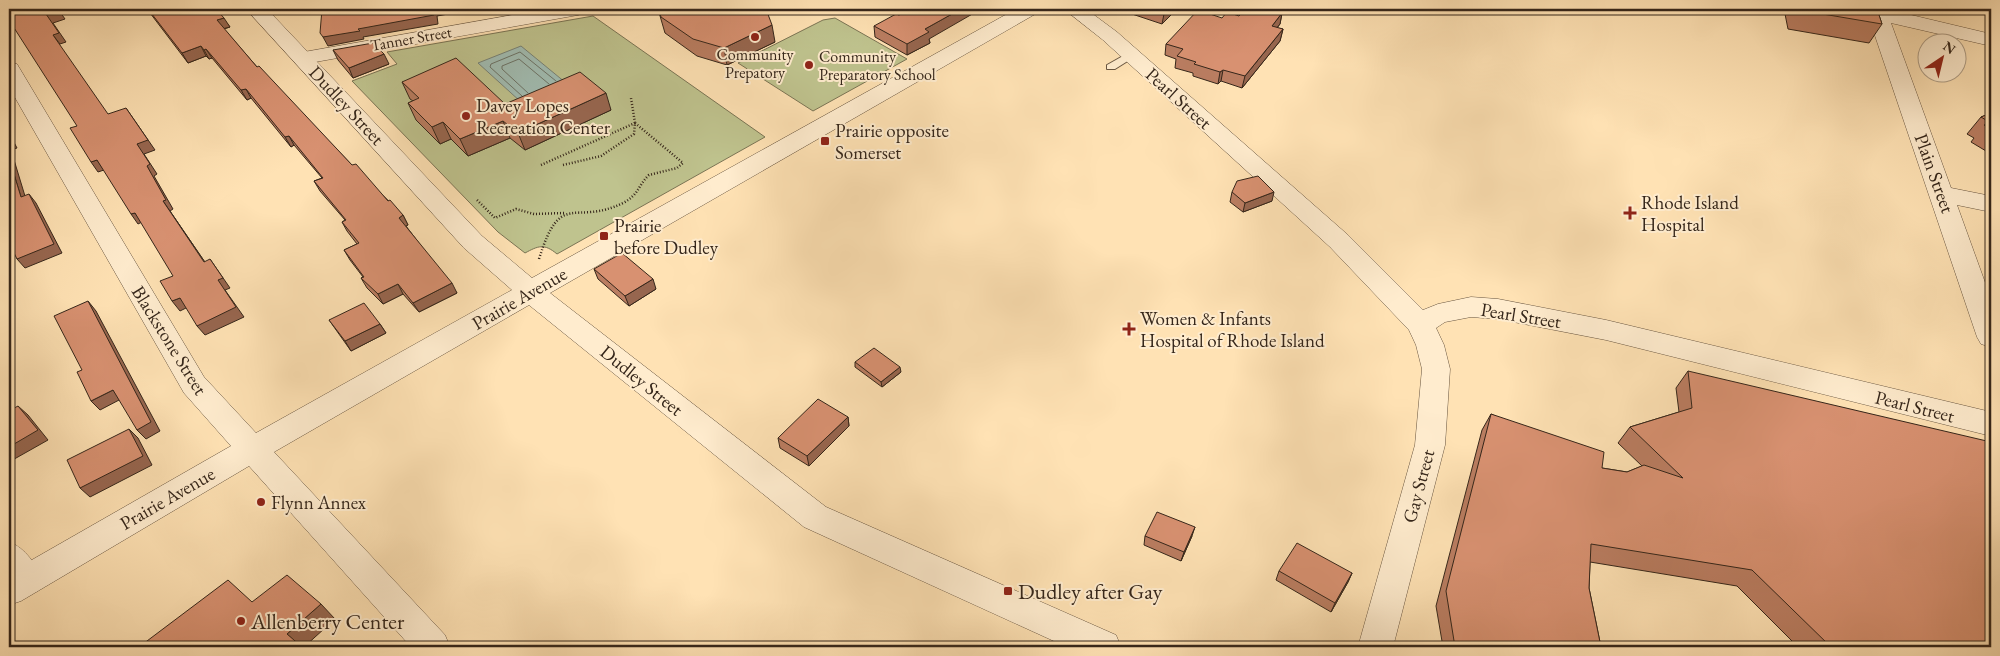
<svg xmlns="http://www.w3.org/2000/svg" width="2000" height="656" viewBox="0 0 2000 656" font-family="'EB Garamond',serif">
  <rect width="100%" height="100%" fill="#ffe2b4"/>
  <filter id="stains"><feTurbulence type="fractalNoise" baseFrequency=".004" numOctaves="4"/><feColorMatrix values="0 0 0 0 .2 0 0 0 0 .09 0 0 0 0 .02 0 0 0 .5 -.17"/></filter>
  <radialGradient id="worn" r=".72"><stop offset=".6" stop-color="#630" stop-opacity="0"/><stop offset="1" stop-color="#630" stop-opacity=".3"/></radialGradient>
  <g fill="#bfc38e" stroke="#7a7454">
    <path d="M593 16 765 137 557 254C544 243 538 246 525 253L498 232 352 81 397 64 387 52Z"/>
    <polygon points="835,18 907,59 813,111 738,63 823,20"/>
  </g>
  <polygon fill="#a1bdb3" stroke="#768176" points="521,46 577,92 532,112 478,63"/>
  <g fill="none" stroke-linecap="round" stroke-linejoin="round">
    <g stroke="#6b7266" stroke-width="1">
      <polyline points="528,93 502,69 502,66 519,59 549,84"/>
      <polyline points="522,96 490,67 491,64 520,52 556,81"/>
    </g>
    <g stroke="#685540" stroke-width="2">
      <polygon id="service" points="1130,52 1134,53 1134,57 1115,69 1107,69 1107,65"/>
    </g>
    <g stroke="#685540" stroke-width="1">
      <g id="minor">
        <polygon points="546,9 588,9 585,13 578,15 304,64 297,62 293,58 297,54 304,52"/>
        <polygon points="1064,9 1086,9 1117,32 1348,235 1423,310 1438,304 1471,297 1498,299 1606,320 1991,412 1991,436 1606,340 1498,319 1471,317 1445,322 1436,328 1444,345 1450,369 1445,445 1393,647 1358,647 1415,445 1422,369 1416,345 1409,330 1330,247 1103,40"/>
        <polygon points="1853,9 1886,9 1991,34 1991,46 1891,23 1951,188 1991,196 1991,212 1957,205 1991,299 1991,347 1981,344 1977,337 1869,18 1855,14"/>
        <path d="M9 542C26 548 35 564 43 580L38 591 26 595 14 591 9 583Z"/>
      </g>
    </g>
    <g stroke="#685540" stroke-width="1">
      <polygon id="tertiary" points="246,9 267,9 482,236 532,278 1016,9 1040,9 1037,13 550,293 826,507 1116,635 1121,647 1067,647 804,527 529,305 274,452 445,635 450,647 411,647 249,466 21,601 9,605 9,573 231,446 184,393 9,87 9,63 17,64 20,69 204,377 256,433 512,290 464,248"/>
    </g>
    <g stroke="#35261a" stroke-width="2.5" stroke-dasharray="1 2" stroke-linecap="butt">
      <polyline points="541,165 635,123"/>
      <polyline points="563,165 601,156 634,134 635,123 631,98"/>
      <polyline points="477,200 495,218 516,209 534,214 564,213"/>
      <path d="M539 259C561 188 574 227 623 203 639 195 638 185 649 175L677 168 683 163 635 123"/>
    </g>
    <use href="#service" fill="#ffecce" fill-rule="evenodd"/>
    <use href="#minor" fill="#ffecce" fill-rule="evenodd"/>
    <use href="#tertiary" fill="#ffecce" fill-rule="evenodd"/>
  </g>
  <g fill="#ba7d61" stroke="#35261a">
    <polygon points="147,9 216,9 230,27 224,29 257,67 352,165 403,215 408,225 406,226 457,293 419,312 403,294 383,304 367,288 361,278 363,277 350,260 344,250 357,244 347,231 342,222 345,220 320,191 314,181 322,178 294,145 291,147 251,98 247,100 212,58 209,59 206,56 188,63"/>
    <polygon points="658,9 775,42 727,65 697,56 665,33"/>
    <polygon points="1117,9 1177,9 1162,24"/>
    <polygon points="1246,9 1275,9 1275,11 1282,13 1280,24 1277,28 1283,29 1280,41 1242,88 1221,81 1218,84 1193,76 1193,73 1175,68 1176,59 1165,55 1166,44 1239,16"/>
    <polygon points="1784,9 1877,9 1882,24 1869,43 1788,29"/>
    <polygon points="874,26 929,39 930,43 907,55 875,37"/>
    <polygon points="333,50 389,64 353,78 338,60"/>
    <polygon points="402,82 505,104 611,110 525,150 510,138 468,156 451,139 440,144 416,120 408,103 413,101 410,99"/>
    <polygon points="1991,113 1991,154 1971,142 1974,138 1967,134 1981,117"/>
    <polygon points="1232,192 1272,201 1243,212 1230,202"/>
    <polygon points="594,269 656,289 629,306 598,279"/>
    <polygon points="329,320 380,324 386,333 351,351"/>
    <polygon points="855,362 901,372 882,387 855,367"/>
    <polygon points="1688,371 1991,647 1798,647 1737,586 1590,562 1589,588 1601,647 1443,647 1436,606 1482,430 1491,414 1602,468 1627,472 1642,466 1618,443 1630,427 1679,412 1676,388"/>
    <polygon points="848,417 849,426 809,466 780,448 778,438"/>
    <polygon points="1145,536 1192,536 1181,561 1144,545"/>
    <polygon points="1279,571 1352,573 1348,582 1331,612 1276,580"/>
  </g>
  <g fill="#97664f" stroke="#35261a">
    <polygon points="58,9 65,19 53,23 66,42 60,44 53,35 46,14"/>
    <polygon points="434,9 476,9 437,16 438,24 363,37 364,39 328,46 323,37"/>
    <polygon points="961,9 981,9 929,39 930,43 907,55 907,44 925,29"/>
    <polygon points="1169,9 1177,9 1162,24 1164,14"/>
    <polygon points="1282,13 1280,24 1269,37 1272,26"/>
    <polygon points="224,18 230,27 222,29 217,20"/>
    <polygon points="772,25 775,42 727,65 724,48"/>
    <polygon points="1283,29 1280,41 1242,88 1245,76"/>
    <polygon points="201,46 206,56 188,63 182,53"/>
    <polygon points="206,49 212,58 209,59 204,50"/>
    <polygon points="384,54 389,64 353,78 349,68"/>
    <polygon points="1223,70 1221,81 1218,84 1220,72"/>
    <polygon points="246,89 251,98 247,100 241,90"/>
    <polygon points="606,93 611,110 525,150 518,133"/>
    <polygon points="126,108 155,150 144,154 157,174 154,176 173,209 170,211 211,271 163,201 137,144"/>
    <polygon points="503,121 510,138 468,156 460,139"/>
    <polygon points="443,122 451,139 440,144 432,127"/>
    <polygon points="9,133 17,148 11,150 28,206 21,197 9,158"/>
    <polygon points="289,136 294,145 291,147 285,137"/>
    <polygon points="97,160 104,170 98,172 91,162"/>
    <polygon points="1274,192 1272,201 1243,212 1245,203"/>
    <polygon points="29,194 36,203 62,253 25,268 17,259"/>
    <polygon points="135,213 142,222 138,224 131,214"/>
    <polygon points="403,215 408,225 404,227 399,218"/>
    <polygon points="210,259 230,288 225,290 244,317 205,335 197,326 218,280"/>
    <polygon points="653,279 656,289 629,306 625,296"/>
    <polygon points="452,283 457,293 419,312 413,303"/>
    <polygon points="398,284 403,294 383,304 378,294"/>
    <polygon points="180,298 188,307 180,311 172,301"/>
    <polygon points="88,301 96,311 160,431 146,439 137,430"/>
    <polygon points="380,324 386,333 351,351 345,341"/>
    <polygon points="900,367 901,372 882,387 881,382"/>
    <polygon points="113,390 121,399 100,410 91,401"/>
    <polygon points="18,406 28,415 48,440 9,462 9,447"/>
    <polygon points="848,417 849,426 809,466 807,456"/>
    <polygon points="129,429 138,438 152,465 90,497 80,488"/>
    <polygon points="1195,527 1192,536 1181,561 1184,552"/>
    <polygon points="1352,573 1348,582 1331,612 1335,603"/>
    <polygon points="321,604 335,619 304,647 301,647 287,634"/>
  </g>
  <g fill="#d89171" stroke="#35261a">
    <polygon points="9,9 58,9 59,10 46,14 59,33 53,35 108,114 126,108 148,140 137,144 150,164 147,166 166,200 163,201 204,262 210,259 223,278 218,280 236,307 197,326 180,298 172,301 160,281 173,276 135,213 131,214 97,160 91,162 70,128 77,126 9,20"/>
    <polygon points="148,9 216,9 224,18 217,20 257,67 259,66 352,165 356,164 388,201 390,200 403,215 399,218 452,283 413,303 398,284 378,294 361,278 364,277 344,250 359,243 342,222 346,220 314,181 323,178 289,136 285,137 246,89 241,90 206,49 204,50 201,46 182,53"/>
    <polygon points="322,9 434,9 434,15 358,29 360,31 323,37 320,33"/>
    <polygon points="658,9 766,9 772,25 724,48 693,39 661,17"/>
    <polygon points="911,9 961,9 925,29 929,32 907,44 874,26 896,14 899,15"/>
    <polygon points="1146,9 1169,9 1164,14"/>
    <polygon points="1246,9 1273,9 1272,10 1282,13 1272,26 1283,29 1245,76 1223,70 1220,72 1194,64 1196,62 1177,56 1183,49 1166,44 1198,10 1222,18 1227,12 1239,16"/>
    <polygon points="1799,9 1877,9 1882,24 1799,10"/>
    <polygon points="373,43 384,54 349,68 333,50"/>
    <polygon points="456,58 505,104 580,72 606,93 518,133 503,121 460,139 443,122 432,127 408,103 419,98 402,82"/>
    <polygon points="1991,113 1991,123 1981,117"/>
    <polygon points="1991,123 1991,129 1984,125"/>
    <polygon points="9,158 21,197 29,194 54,244 17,259 10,245 9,246"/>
    <polygon points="1258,176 1274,192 1245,203 1232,192 1237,181"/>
    <polygon points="622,253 653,279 625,296 594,269"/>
    <polygon points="88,301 151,422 137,430 113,390 91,401 77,372 82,370 54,316"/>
    <polygon points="364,303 380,324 345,341 329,320"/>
    <polygon points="874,348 900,367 881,382 855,362"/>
    <polygon points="1688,371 1991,442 1991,647 1831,647 1752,570 1591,544 1589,588 1601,647 1455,647 1446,591 1491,414 1604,452 1602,468 1627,472 1644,465 1683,478 1630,427 1692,408"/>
    <polygon points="818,399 848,417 807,456 778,438"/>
    <polygon points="18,406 38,430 9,447 9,411"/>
    <polygon points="129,429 143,456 80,488 67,460"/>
    <polygon points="1157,512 1195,527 1184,552 1145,536"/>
    <polygon points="1297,543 1352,573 1335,603 1279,571"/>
    <polygon points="287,575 321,604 287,634 302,647 139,647 228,580 252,602"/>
  </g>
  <g fill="#8f2418" stroke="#ffecce" stroke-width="2">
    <circle cx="755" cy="37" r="5"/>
    <circle cx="809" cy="65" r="5"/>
    <circle cx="466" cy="116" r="5"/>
    <rect x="820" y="136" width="10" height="10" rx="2.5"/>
    <path d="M1627.5 205.5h5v5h5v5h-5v5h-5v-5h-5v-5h5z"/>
    <rect x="599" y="231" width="10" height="10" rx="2.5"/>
    <path d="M1126.5 321.5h5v5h5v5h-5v5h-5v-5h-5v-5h5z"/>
    <circle cx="261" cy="502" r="5"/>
    <rect x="1003" y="586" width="10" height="10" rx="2.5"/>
    <circle cx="241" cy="621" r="5"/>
  </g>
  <g text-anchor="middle" stroke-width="4" stroke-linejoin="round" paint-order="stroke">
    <g font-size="16" fill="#35261a" stroke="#ffecce">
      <text transform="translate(411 38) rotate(-10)" y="6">Tanner Street</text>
    </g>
    <g font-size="16" fill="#35261a" stroke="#ffecce">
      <text x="755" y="60">Community<tspan x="755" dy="18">Prepatory</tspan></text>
      <text x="819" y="62" text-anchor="start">Community<tspan x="819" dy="18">Preparatory School</tspan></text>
    </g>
    <g font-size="19" fill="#35261a" stroke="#ffecce">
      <text transform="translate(1179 98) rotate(42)" y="7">Pearl Street</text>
      <text transform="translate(347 105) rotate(47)" y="7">Dudley Street</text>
      <text transform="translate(1935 173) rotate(70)" y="7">Plain Street</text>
      <text transform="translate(519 298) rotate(-30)" y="7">Prairie Avenue</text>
      <text transform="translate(1521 315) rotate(9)" y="7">Pearl Street</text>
      <text transform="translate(170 340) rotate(58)" y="7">Blackstone Street</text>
      <text transform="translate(642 380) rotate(39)" y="7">Dudley Street</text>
      <text transform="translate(1915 406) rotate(14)" y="7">Pearl Street</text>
      <text transform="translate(1418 486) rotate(-75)" y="7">Gay Street</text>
      <text transform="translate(167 498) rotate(-30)" y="7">Prairie Avenue</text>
    </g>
    <g font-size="19" fill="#35261a" stroke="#ffecce" text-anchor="start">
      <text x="476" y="112">Davey Lopes<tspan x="476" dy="22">Recreation Center</tspan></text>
      <text x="835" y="137">Prairie opposite<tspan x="835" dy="22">Somerset</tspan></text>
      <text x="1641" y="209">Rhode Island<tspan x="1641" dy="22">Hospital</tspan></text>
      <text x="614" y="232">Prairie<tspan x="614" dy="22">before Dudley</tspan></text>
      <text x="1140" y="325">Women &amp; Infants<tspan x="1140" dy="22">Hospital of Rhode Island</tspan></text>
      <text x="271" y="509">Flynn Annex</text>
    </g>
    <g font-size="22" fill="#35261a" stroke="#ffecce" text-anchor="start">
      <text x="1018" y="599">Dudley after Gay</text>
      <text x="251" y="629">Allenberry Center</text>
    </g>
  </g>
  <rect width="2000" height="656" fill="none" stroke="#ffe2b4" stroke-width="30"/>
  <rect x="10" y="10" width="1980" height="636" fill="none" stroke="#35261a" stroke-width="2.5"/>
  <rect x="15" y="15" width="1970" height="626" fill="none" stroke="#35261a"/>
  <g transform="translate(1942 58) rotate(35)"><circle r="24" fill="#ffecce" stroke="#ae9d86"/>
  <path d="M0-4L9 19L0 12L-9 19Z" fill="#8f2418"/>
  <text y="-8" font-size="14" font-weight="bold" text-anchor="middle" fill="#35261a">N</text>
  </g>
  <rect width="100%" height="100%" filter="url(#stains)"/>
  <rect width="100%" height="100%" fill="url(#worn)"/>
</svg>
